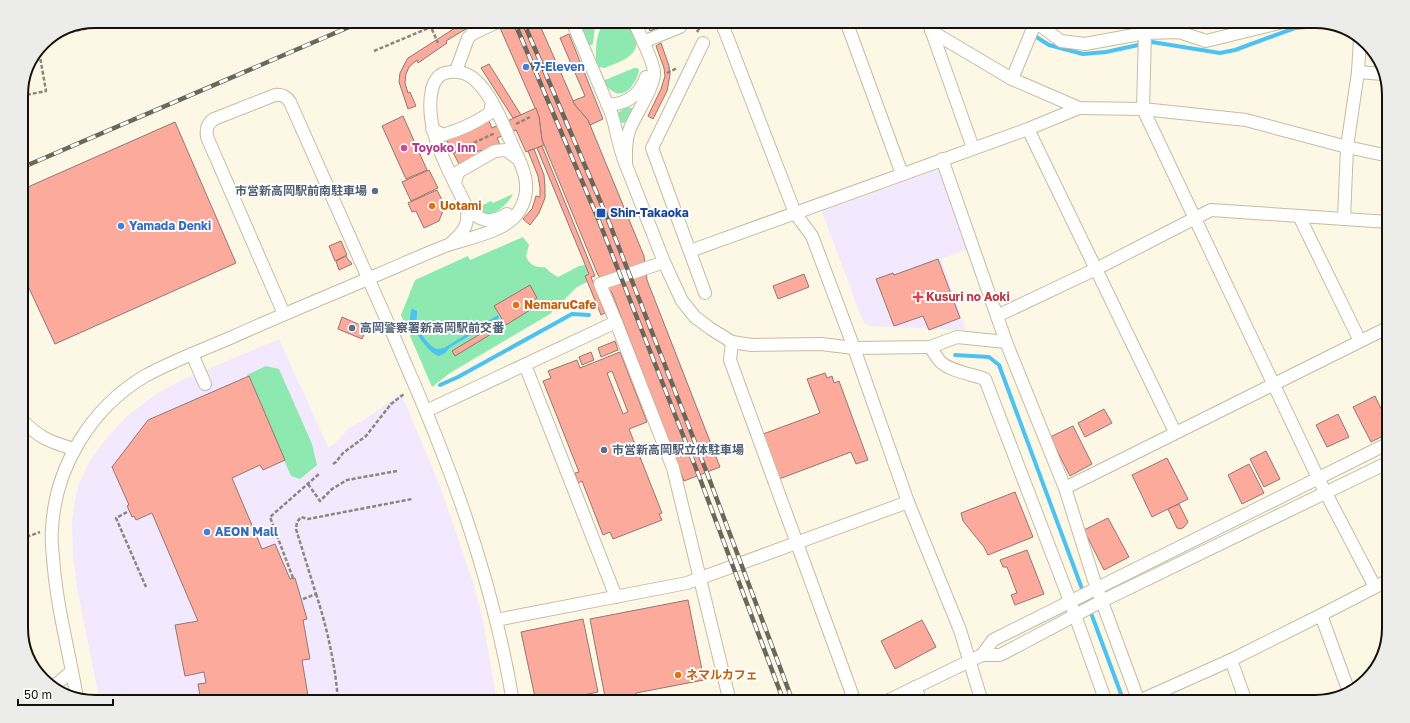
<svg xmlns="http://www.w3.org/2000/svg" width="1410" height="723" viewBox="0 0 1410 723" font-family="'Golos Text','Noto Sans JP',sans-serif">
  <rect width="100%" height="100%" fill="#fdf8e6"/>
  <g fill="#f2e9fe">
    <polygon points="939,169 968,249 941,259 966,330 869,326 863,321 860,314 822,211"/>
    <polygon points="279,339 328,447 337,442 348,429 370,416 401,393 440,486 473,582 483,621 497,702 100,702 78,593 73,556 72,521 74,505 78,486 88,464 101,445 126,417 158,393 186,378"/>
  </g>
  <g fill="#8de9af">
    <polygon points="579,21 598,21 595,26 593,44 588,46"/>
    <path d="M606 21H627C630 27 635 35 636 41 639 57 616 63 605 68L598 67 596 64C596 49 595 32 606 21Z"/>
    <path d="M634 68H638L639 71C634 89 620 104 605 84V80Z"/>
    <path d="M627 107 632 108C633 113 628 120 624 123L620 122 617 113Z"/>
    <path d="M513 194C508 205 487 224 477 208L491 201 493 203Z"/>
    <path d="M523 237 529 245 526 256C529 265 536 268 545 267L550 272 558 277 579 266 585 265 589 274 585 276 587 282 577 287 550 314 450 373 432 387 401 315 415 280 468 256 470 260Z"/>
    <polygon points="266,366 279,369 312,444 317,465 300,479 291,476 247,375"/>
  </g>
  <path fill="#4bc2f2" d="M413 309 417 311C417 316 416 320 417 325 419 331 430 349 438 349 439 349 443 348 444 348L498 315 499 318 497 320V321L495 323 494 321 449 348 445 353 439 356C429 354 412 329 410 319 410 316 411 313 411 310Z"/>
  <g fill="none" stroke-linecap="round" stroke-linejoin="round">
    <g stroke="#4bc2f2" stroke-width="4">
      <polyline points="1021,21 1026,27 1038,38 1049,45 1083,54 1106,52 1152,42 1220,53 1235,50 1295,28 1331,25"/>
      <polyline points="955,355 989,357 999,365 1124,702"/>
      <polyline points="440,385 458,377 572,314 589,315"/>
    </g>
  </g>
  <g fill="#fcaa9c" stroke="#957671" fill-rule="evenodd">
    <polygon points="466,21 479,21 446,41 447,43 418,63 417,60 409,67 406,74 405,83 408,93 410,92 416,106 408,109 399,82 400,73 404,65 408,58"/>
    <polygon points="497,21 538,21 575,105 588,120 644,256 647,280 720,467 684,481 612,293 598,275 542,140 539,117"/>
    <polygon points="646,21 652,21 655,29 650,31"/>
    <polygon points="569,34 603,119 590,125 588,120 575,105 573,101 585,96 560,38"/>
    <polygon points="661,43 669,66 670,75 667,91 653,119 648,116 661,89 665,76 664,68 656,46"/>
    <polygon points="489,64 521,115 513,118 481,68"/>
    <polygon points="536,108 539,117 542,140 544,145 526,152 516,130 497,138 500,145 484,156 481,150 475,153 477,157 469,162 459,164 446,139 487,117 492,128"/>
    <polygon points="403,116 427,170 406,179 382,126"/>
    <polygon points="175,122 236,263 55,344 21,271 21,190"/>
    <polygon points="542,146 595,276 591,277 605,313 601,315 585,276 589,274 537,148"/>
    <polygon points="534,149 544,175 545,187 545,198 539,213 530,225 523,219 532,209 536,196 540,197 540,188 538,176 528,151"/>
    <polygon points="429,170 438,188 411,201 402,182"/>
    <polygon points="437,190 445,206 439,221 424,228 416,211 412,212 408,203"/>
    <polygon points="341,241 347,255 335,261 329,246"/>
    <polygon points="346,256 349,261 350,261 352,264 339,270 336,261"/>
    <polygon points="938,259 960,318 929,330 923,316 894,326 876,279 893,273 894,275"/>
    <polygon points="804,274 809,287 778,299 773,286"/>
    <polygon points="530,285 537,298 534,300 538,305 506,325 494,306"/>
    <polygon points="342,317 367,328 362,339 338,329"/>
    <polygon points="503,320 506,325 455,356 452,351"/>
    <polygon points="615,341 618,350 601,357 598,348"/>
    <polygon points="591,352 594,360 582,365 579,357"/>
    <path d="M620 352 647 422 629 429 662 513 659 514 662 520 613 539 610 532 603 535 582 481 578 483 575 473 579 472 543 381 551 378 548 371 577 360 580 368ZM612 371 628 412 623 414 607 373Z"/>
    <polygon points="825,373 827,378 832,376 834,383 839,381 868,460 856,464 851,452 779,479 763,434 820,413 807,379"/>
    <polygon points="249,376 285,460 263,470 260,465 232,478 262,549 275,544 290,579 295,578 307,619 303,620 310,659 302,660 309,702 201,702 198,684 206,683 204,672 185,676 175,625 198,621 152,513 136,520 134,516 132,517 127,506 129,505 112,467 148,420"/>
    <polygon points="1375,396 1389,425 1389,433 1371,442 1353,407"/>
    <polygon points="1104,409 1112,423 1085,437 1078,423"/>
    <polygon points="1338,414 1349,437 1327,447 1316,425"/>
    <polygon points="1073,426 1092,464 1070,476 1050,437"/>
    <polygon points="1266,451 1280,479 1264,487 1250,459"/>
    <polygon points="1167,458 1188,499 1152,517 1132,475"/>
    <polygon points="1249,464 1264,493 1242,504 1228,475"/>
    <polygon points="1015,492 1033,537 988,555 984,547 963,521 961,513"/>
    <polygon points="1179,504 1188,522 1184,527 1181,529 1177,528 1168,509"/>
    <polygon points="1108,518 1129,557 1104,570 1084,530"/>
    <polygon points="1027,550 1044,594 1015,605 1011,595 1017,593 1007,567 1003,567 1000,560"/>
    <polygon points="688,600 704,680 636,693 638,702 606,702 590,619"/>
    <polygon points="583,619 598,692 548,702 536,702 521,632"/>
    <polygon points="922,620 936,647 895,669 881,641"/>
  </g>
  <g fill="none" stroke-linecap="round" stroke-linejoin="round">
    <g stroke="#c5bca0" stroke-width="14">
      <g id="minor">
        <path d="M572 21 612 115C617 132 619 149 626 165 626 154 625 142 629 131 634 116 655 87 654 72 653 59 639 34 634 21"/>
        <polyline points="721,21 795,213 812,236 854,348 908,502 960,630 982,702"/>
        <polyline points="846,21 902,174"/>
        <polyline points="928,21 973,148"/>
        <polyline points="1034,21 1061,41 1085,44 1145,33 1179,32 1206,41 1287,21"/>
        <polyline points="1157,21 1145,33 1143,109 1318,478 1375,587"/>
        <polyline points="757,22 758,21"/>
        <polyline points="931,31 1012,79 1079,108 1143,109 1246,120 1347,147 1389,156"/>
        <polyline points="643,42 680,27"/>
        <polyline points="703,43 652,148 705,293"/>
        <polyline points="456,71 468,38 472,34 499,21"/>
        <polyline points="1358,72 1383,74"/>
        <polyline points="1012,79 1036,21"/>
        <path d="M607 104C625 106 641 94 646 77"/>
        <path d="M432 129 443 135C460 130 475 123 490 113L492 102"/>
        <polyline points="1028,129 1175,432"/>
        <polyline points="942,159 1006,342 1065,488 1094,580 1139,702"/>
        <polyline points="626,165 664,262 682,301 695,317 711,329 732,342 752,345 821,344 854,348 930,347 957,337 1006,342"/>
        <polyline points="455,183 458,172 495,151 506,150 518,159"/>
        <path d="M467 208C481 222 490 224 507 214"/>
        <polyline points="1299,216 1360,341"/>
        <polyline points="1344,219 1347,147 1358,72 1360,39"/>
        <polyline points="690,251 1028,129 1079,108"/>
        <path d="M284 314 207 137C206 129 207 124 214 119L275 95C282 94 286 96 290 102 324 178 358 255 392 332 407 368 423 403 437 439 471 524 498 612 513 702"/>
        <polyline points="997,316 1096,269 1211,210 1389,222"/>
        <polyline points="616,322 600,284 664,262"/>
        <polyline points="732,342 730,360 855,702"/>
        <path d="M930 347C933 351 936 356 939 360 947 371 972 374 985 379L1070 601 1106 702"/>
        <polyline points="192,354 205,384"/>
        <polyline points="525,365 616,597"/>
        <polyline points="426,411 616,322 673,468 730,702"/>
        <path d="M21 419C39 438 50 442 74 449"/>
        <polyline points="1065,488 1389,327"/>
        <polyline points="1321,615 1349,692"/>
        <polyline points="496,620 687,583 908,502"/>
        <polyline points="982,655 993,640 1389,443"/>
        <polyline points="1231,660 1246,702"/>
        <polyline points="53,687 72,671"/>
        <polyline points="915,687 921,702"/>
        <path d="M77 698C69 651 56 604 53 557 52 548 51 538 52 529 55 467 91 408 145 376 172 361 202 350 230 338 279 316 328 296 377 275 401 265 424 254 448 245 468 238 504 232 517 214 525 204 528 189 525 177 523 168 519 159 515 151 506 131 492 94 475 80 467 72 455 70 445 73 437 75 434 82 432 89 423 130 450 172 467 208 469 227 463 232 450 244"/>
        <polyline points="1139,701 1231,660 1321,615 1389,580"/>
        <polyline points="885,702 982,655 1000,655 1004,653 1102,601 1389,462"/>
      </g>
    </g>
    <g stroke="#8b8779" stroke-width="2.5" stroke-dasharray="4 2" stroke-linecap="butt">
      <polyline points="441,21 443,24 450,21"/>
      <polyline points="422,23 431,27 438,43"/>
      <polyline points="697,32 702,24"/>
      <polyline points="53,35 125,21"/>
      <polyline points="374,51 431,27"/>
      <polyline points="667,73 677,68"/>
      <polyline points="21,96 46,91 39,51"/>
      <polyline points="516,124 530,117"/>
      <polyline points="452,153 495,133"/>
      <polyline points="333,464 336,462 343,453 366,436 391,404 404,394"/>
      <polyline points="308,484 320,501 332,489 347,480 397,471"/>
      <polyline points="127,512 116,518 146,587"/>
      <polyline points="21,539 40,532"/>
      <polyline points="293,578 270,517 319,474"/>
      <path d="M316 594C327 627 336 668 338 702"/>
      <polyline points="303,599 316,594 296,529 297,522 301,517 308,519 412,499"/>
    </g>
    <use href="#minor" stroke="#fff" stroke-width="12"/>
    <g stroke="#6b675a" stroke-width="4.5">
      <g id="rail">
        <polyline points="514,21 599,221 699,476 784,702"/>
        <polyline points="523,21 607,217 707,473 793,702"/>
        <polyline points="21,168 363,21"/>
      </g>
    </g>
    <use href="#rail" stroke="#fff" stroke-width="3" stroke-dasharray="9" stroke-linecap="butt"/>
  </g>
  <g fill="#3f7fe0" stroke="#fff" stroke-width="1.5">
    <circle cx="526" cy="67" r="4"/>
    <circle cx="121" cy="226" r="4"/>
    <circle cx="207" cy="532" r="4"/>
  </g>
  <circle fill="#d1479c" stroke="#fff" stroke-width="1.5" cx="404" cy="148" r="4"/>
  <g fill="#5c6f8a" stroke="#fff" stroke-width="1.5">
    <circle cx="375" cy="191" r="4"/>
    <circle cx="352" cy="328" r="4"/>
    <circle cx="604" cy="450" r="4"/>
  </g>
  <g fill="#e8710a" stroke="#fff" stroke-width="1.5">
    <circle cx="432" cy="206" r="4"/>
    <circle cx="516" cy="305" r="4"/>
    <circle cx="678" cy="675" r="4"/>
  </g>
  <rect fill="#1a4fb4" stroke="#fff" stroke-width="1.5" x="596" y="208" width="10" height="10" rx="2"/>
  <path fill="#e0444e" stroke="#fff" stroke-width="1.5" d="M916 291h4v4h4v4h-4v4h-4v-4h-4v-4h4z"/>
  <g text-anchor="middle" stroke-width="4" stroke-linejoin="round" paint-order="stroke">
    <g font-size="12" font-weight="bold" fill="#366cbe" stroke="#fff" text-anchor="start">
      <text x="534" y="71">7-Eleven</text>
      <text x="129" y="230">Yamada Denki</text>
      <text x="215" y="536">AEON Mall</text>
    </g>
    <g font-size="12" font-weight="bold" fill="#b23c85" stroke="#fff" text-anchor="start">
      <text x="412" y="152">Toyoko Inn</text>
    </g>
    <g font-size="12" font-weight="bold" fill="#4e5e75" stroke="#fff" text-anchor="start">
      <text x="367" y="195" text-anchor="end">市営新高岡駅前南駐車場</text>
      <text x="360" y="332">高岡警察署新高岡駅前交番</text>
      <text x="612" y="454">市営新高岡駅立体駐車場</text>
    </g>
    <g font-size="12" font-weight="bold" fill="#c56008" stroke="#fff" text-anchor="start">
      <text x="440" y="210">Uotami</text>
      <text x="524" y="309">NemaruCafe</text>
      <text x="686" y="679">ネマルカフェ</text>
    </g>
    <g font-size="12" font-weight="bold" fill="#164399" stroke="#fff" text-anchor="start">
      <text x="610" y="217">Shin-Takaoka</text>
    </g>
    <g font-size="12" font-weight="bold" fill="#be3a42" stroke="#fff" text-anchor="start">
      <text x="926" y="301">Kusuri no Aoki</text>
    </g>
  </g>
  <path d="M0 0H1410V723H0ZM95 28H1315A67 67 0 0 1 1382 95V628A67 67 0 0 1 1315 695H95A67 67 0 0 1 28 628V95A67 67 0 0 1 95 28Z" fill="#ececeb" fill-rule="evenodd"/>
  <path fill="none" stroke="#151208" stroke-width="2" d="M95 28H1315A67 67 0 0 1 1382 95V628A67 67 0 0 1 1315 695H95A67 67 0 0 1 28 628V95A67 67 0 0 1 95 28Z"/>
  <path d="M18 699v6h95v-6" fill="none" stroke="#151208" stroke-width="2"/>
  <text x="24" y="699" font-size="12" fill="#151208" stroke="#ffffff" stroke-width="3" paint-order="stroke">50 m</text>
</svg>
